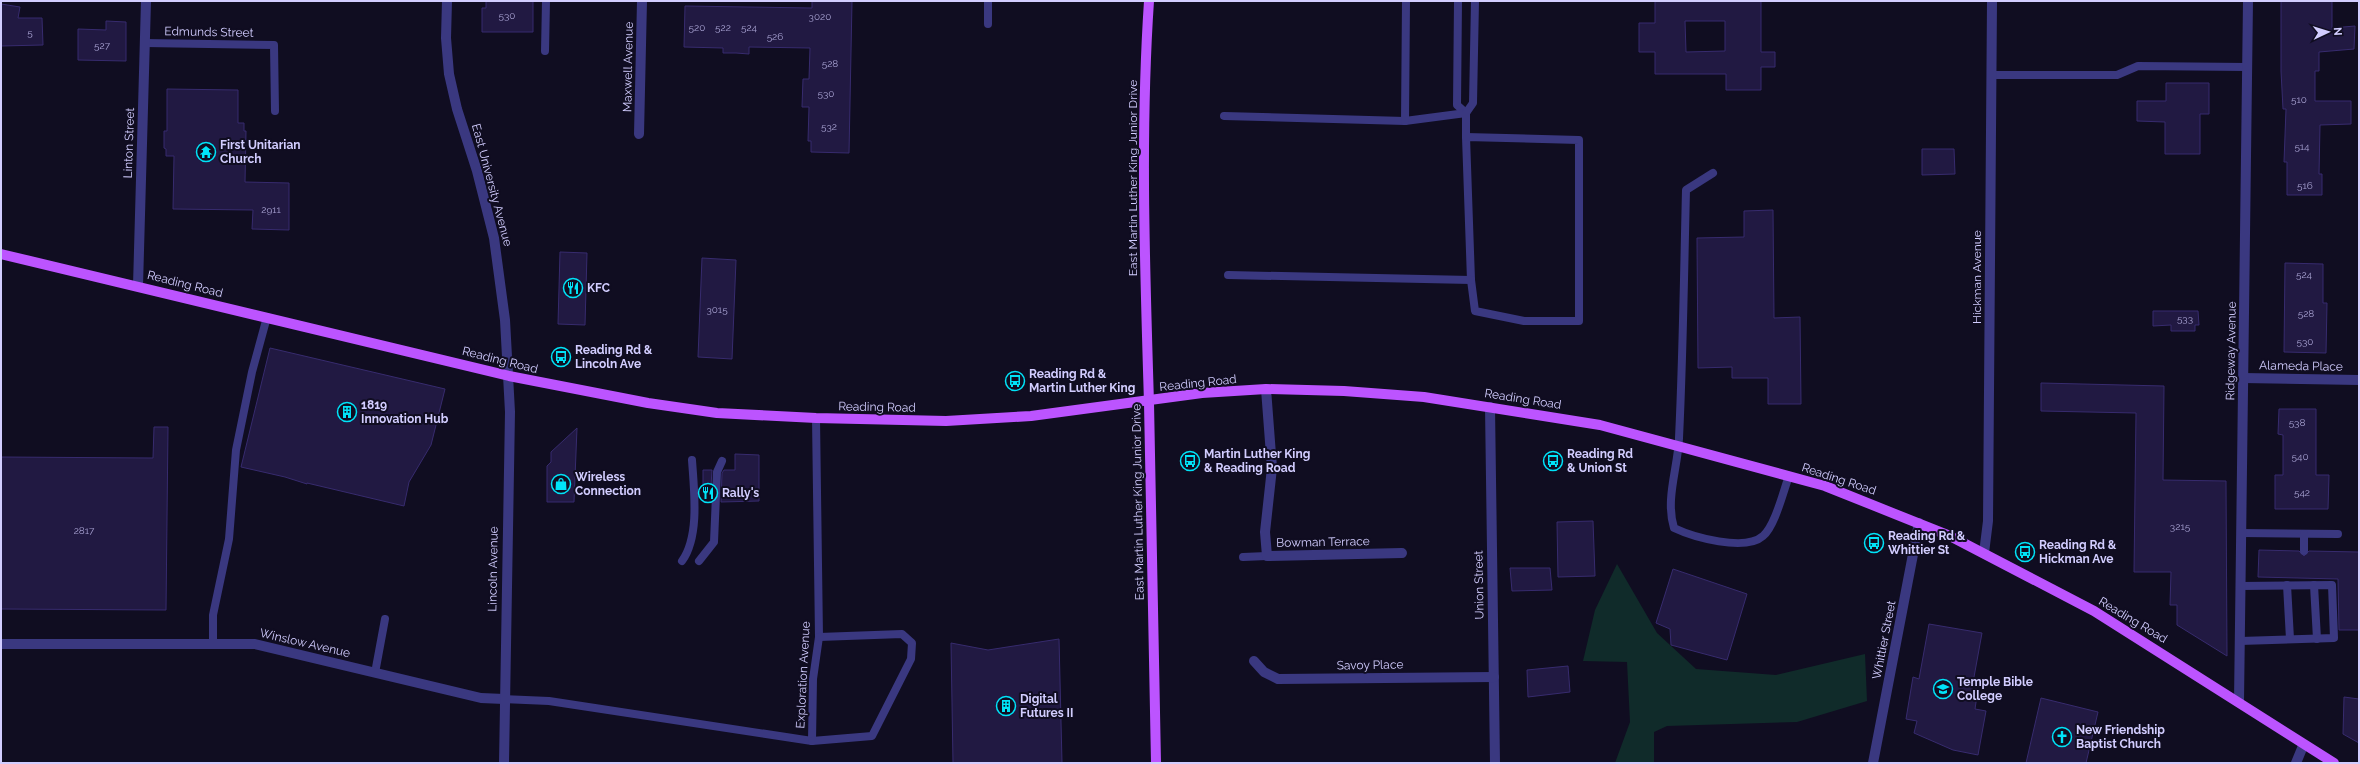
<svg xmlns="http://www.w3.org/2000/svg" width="2360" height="764" viewBox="0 0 2360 764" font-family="Raleway,sans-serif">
  <rect width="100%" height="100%" fill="#100d21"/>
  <polygon fill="#102b2a" points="1617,564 1657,633 1696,669 1776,675 1865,654 1867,701 1797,722 1667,726 1654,732 1654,763 1615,763 1630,722 1627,662 1583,661 1595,610"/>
  <g fill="#211942" stroke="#372b6e" fill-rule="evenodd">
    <polygon points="486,1 533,1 533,32 482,32 482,8 486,8"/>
    <polygon points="812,1 852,1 849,153 811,152 811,141 808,141 809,107 802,107 803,79 809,79 810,48 749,47 749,54 736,53 723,53 723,48 684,47 685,6 812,8"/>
    <path d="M1655 1H1761V52H1775V67H1761V90H1726V74H1655V52H1639V23H1655ZM1685 21H1725V51L1686 52Z"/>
    <polygon points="2281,1 2332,1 2332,28 2355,26 2354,49 2319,52 2319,71 2315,71 2315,101 2351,101 2351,124 2320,125 2319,174 2322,174 2322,195 2287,195 2287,162 2284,162 2286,109 2283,109 2281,71"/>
    <polygon points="1,4 20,7 18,18 42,18 43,45 1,46"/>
    <polygon points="106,21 126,22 126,61 78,60 78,29 106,30"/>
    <polygon points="2166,83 2209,83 2209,114 2200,114 2200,154 2165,154 2165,122 2137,121 2137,101 2166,101"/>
    <polygon points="167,89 238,90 238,123 244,123 244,131 246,131 245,182 289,183 289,230 252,229 253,210 173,209 174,156 166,156 166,149 164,148 164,131 167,131"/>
    <polygon points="1922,149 1954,149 1955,174 1922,175"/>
    <polygon points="1773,210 1774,318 1800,317 1801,404 1768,404 1768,378 1732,378 1732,367 1698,368 1697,238 1744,237 1744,211"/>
    <polygon points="560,252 587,253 585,325 558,324"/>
    <polygon points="702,258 736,260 732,359 698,357"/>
    <polygon points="2285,263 2323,264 2323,303 2327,303 2326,353 2284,352"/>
    <polygon points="2153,311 2198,311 2199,325 2195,325 2195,331 2171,331 2171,325 2153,326"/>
    <polygon points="270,348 445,389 431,445 409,482 404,506 307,483 307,484 285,477 241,467"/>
    <polygon points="2041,383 2164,386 2163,480 2226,481 2227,656 2177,625 2177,605 2170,605 2171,572 2134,572 2136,413 2041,411"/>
    <polygon points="2279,409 2316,409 2316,475 2329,475 2328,509 2275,509 2275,475 2283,475 2283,435 2278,434"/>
    <polygon points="154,427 168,427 166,610 1,609 1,457 153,458"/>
    <polygon points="577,428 574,502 547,502 547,466 551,462 551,452"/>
    <polygon points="735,454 759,455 759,501 721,502 722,473 724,470 735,470"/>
    <polygon points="703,470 712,470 710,502 703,502"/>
    <polygon points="1593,521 1595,576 1558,577 1557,522"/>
    <polygon points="2259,550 2299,551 2304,556 2309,551 2359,552 2359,630 2339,630 2338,579 2258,577"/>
    <polygon points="1510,568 1550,568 1552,590 1512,591"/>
    <polygon points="1673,569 1747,594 1727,660 1671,645 1670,629 1656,623"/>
    <polygon points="1929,624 1982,633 1972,688 1978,689 1975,709 1986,711 1978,755 1953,750 1914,733 1917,721 1906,719 1913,677 1919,679"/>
    <polygon points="1059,639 1062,763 953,763 951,643 988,650"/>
    <polygon points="1568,666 1570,692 1528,697 1527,670"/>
    <polygon points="2344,697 2359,699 2359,743 2343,734"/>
    <polygon points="2041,698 2098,712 2086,763 2026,763"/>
  </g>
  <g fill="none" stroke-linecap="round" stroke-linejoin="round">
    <g stroke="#3a3880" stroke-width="8">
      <polyline points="1458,1 1457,105 1466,113"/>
      <polyline points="988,24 988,1"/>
      <polyline points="145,43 274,45 275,111"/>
      <polyline points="545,51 546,1"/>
      <polyline points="1991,75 2117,75 2138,66 2247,67"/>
      <polyline points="1224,116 1405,121 1466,113"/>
      <polyline points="1405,121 1406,1"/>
      <polygon points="1466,137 1579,140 1579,321 1524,321 1475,311 1471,280"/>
      <polyline points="1466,137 1466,113 1473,103 1475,1"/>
      <path d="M1713 173 1686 190C1684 272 1683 355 1679 438 1678 468 1665 499 1674 528 1693 537 1745 552 1763 536 1775 526 1783 492 1789 476"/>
      <polyline points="1228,275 1471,280"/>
      <polyline points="2241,533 2338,534"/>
      <polyline points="2304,534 2304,551"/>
      <polyline points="1243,557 1267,556"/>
      <path d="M682 561C700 536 694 490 692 460"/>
      <polyline points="699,561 714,542 717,472 722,461"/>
      <polyline points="2287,585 2290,639"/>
      <polyline points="2314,585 2317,639"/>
      <polyline points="2240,641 2334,638 2332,585 2241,586"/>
      <polyline points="213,644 213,615 229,539 236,450 252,372 267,317"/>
      <polyline points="375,673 385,619"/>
      <polyline points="504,699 549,701 812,741 813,679 819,637 816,418"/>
      <polyline points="812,741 872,736 911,659 912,643 902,634 819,637"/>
    </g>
    <g stroke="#3a3880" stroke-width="10">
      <polyline points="639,134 642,1"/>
      <polyline points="138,286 146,1"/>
      <polyline points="2243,378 2359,380"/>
      <polyline points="1266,389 1272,468 1265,532 1267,556 1402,553"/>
      <polyline points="1490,407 1495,763"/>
      <polyline points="1984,553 1988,521 1992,1"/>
      <polyline points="1,644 255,644 481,698 504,699"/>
      <polyline points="1254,661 1264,672 1278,679 1494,677"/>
      <polyline points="2239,702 2248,1"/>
      <polyline points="1873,763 1919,523"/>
      <polyline points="2296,763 2303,746"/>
    </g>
    <polyline stroke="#3a3880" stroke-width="10" points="447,1 446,38 449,74 457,109 477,171 494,238 505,320 510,412 504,763"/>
    <g stroke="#bc54ff" stroke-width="10">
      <path d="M1149 1C1140 134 1145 270 1149 403 1152 523 1153 643 1156 763"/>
      <polyline points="1,254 509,376 648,403 717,413 816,418 946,421 1031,416 1202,393 1266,389 1344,391 1424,397 1600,425 1825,486 1950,536 2094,611 2334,763"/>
    </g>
  </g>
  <defs>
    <g id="temple-ring" transform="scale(1)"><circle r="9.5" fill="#100d21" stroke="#00e3f8" stroke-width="1.5"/><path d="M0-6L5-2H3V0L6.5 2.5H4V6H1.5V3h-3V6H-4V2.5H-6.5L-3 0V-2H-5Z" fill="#00e3f8"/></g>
    <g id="restaurant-ring" transform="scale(1)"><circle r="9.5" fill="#100d21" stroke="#00e3f8" stroke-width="1.5"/><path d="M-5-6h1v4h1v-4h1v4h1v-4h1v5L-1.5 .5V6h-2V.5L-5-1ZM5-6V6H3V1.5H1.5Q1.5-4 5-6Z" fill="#00e3f8"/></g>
    <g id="bus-ring" transform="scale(1)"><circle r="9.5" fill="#100d21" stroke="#00e3f8" stroke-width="1.5"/><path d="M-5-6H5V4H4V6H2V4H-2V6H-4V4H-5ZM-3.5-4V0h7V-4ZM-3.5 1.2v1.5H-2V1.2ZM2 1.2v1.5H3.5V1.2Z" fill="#00e3f8"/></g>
    <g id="building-ring" transform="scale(1)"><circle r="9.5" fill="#100d21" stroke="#00e3f8" stroke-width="1.5"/><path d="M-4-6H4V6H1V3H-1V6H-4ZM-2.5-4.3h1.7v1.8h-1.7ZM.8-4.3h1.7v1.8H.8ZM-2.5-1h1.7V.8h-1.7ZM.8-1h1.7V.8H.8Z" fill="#00e3f8"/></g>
    <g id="shop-ring" transform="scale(1)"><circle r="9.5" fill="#100d21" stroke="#00e3f8" stroke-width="1.5"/><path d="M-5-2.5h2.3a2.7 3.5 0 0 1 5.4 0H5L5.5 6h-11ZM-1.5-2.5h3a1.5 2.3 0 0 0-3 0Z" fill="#00e3f8"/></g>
    <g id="school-ring" transform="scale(1)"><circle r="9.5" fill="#100d21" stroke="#00e3f8" stroke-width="1.5"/><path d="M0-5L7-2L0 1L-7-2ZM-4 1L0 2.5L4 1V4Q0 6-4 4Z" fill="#00e3f8"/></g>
    <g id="church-ring" transform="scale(1)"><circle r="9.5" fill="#100d21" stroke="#00e3f8" stroke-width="1.5"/><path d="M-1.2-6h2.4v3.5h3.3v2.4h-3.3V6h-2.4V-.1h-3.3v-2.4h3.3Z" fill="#00e3f8"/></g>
  </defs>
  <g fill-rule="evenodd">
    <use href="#temple-ring" x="206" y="152"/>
    <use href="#restaurant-ring" x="573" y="288"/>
    <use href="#bus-ring" x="561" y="357"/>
    <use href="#bus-ring" x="1015" y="381"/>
    <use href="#building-ring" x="347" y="412"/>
    <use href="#bus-ring" x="1190" y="461"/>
    <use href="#bus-ring" x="1553" y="461"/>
    <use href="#shop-ring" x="561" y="484"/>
    <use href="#restaurant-ring" x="708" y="493"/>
    <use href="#bus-ring" x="1874" y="543"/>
    <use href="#bus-ring" x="2025" y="552"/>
    <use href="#school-ring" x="1943" y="689"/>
    <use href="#building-ring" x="1006" y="706"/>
    <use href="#church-ring" x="2062" y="737"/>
  </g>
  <g text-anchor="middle" stroke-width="4" stroke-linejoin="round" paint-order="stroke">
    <g font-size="10" fill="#a6a0d0">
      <text x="507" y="19">530</text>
      <text x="820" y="20">3020</text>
      <text x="697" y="31">520</text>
      <text x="723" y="31">522</text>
      <text x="749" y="31">524</text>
      <text x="30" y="36">5</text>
      <text x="775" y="40">526</text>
      <text x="102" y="49">527</text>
      <text x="830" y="67">528</text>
      <text x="826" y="97">530</text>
      <text x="2299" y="103">510</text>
      <text x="829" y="130">532</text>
      <text x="2302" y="150">514</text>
      <text x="2305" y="189">516</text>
      <text x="271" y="213">2911</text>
      <text x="2304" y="278">524</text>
      <text x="717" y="313">3015</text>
      <text x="2306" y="317">528</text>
      <text x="2185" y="322">533</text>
      <text x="2305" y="345">530</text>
      <text x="2297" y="426">538</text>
      <text x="2300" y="460">540</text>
      <text x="2302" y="496">542</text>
      <text x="2180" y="530">3215</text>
      <text x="84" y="534">2817</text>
    </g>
    <g font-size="12" fill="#d2cdff" stroke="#100d21">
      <text transform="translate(209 32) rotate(1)" y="4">Edmunds Street</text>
      <text transform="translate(628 67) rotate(-89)" y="4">Maxwell Avenue</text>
      <text transform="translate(129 143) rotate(-88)" y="4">Linton Street</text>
      <text transform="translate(1133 178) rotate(-90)" y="4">East Martin Luther King Junior Drive</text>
      <text transform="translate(492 185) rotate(75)" y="4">East University Avenue</text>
      <text transform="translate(1977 277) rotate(-90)" y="4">Hickman Avenue</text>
      <text transform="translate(185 284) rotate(14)" y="4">Reading Road</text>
      <text transform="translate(2231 351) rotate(-89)" y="4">Ridgeway Avenue</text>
      <text transform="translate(500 360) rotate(14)" y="4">Reading Road</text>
      <text transform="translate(2301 366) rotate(1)" y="4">Alameda Place</text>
      <text transform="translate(1198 383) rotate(-6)" y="4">Reading Road</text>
      <text transform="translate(1523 399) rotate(9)" y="4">Reading Road</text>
      <text transform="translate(877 407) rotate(1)" y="4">Reading Road</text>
      <text transform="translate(1839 479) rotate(18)" y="4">Reading Road</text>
      <text transform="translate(1138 502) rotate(-91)" y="4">East Martin Luther King Junior Drive</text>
      <text transform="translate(1323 542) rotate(-1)" y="4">Bowman Terrace</text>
      <text transform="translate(493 569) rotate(-89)" y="4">Lincoln Avenue</text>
      <text transform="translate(1479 585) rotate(-91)" y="4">Union Street</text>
      <text transform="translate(2133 620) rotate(31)" y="4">Reading Road</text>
      <text transform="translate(1884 640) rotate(-79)" y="4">Whittier Street</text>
      <text transform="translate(305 643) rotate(13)" y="4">Winslow Avenue</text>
      <text transform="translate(1370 665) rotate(-1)" y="4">Savoy Place</text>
      <text transform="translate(803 675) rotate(-87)" y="4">Exploration Avenue</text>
    </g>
    <g font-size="12" font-weight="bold" fill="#d2cdff" stroke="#100d21" text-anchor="start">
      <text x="220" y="149">First Unitarian<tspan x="220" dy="14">Church</tspan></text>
      <text x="587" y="292">KFC</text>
      <text x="575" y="354">Reading Rd &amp;<tspan x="575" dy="14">Lincoln Ave</tspan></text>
      <text x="1029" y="378">Reading Rd &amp;<tspan x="1029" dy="14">Martin Luther King</tspan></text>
      <text x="361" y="409">1819<tspan x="361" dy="14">Innovation Hub</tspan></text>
      <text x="1204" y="458">Martin Luther King<tspan x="1204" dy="14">&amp; Reading Road</tspan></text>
      <text x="1567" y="458">Reading Rd<tspan x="1567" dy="14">&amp; Union St</tspan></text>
      <text x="575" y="481">Wireless<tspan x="575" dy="14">Connection</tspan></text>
      <text x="722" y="497">Rally's</text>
      <text x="1888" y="540">Reading Rd &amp;<tspan x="1888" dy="14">Whittier St</tspan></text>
      <text x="2039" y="549">Reading Rd &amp;<tspan x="2039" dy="14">Hickman Ave</tspan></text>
      <text x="1957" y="686">Temple Bible<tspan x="1957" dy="14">College</tspan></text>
      <text x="1020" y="703">Digital<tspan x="1020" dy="14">Futures II</tspan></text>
      <text x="2076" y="734">New Friendship<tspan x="2076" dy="14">Baptist Church</tspan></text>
    </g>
  </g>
  <rect width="2360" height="764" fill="none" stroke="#d2cdff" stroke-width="4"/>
  <g transform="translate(2328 32) rotate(86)" stroke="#100d21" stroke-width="3" paint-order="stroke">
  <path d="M0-3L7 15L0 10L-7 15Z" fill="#d2cdff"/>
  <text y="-6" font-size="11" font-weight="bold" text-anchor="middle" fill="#d2cdff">N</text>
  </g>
</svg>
